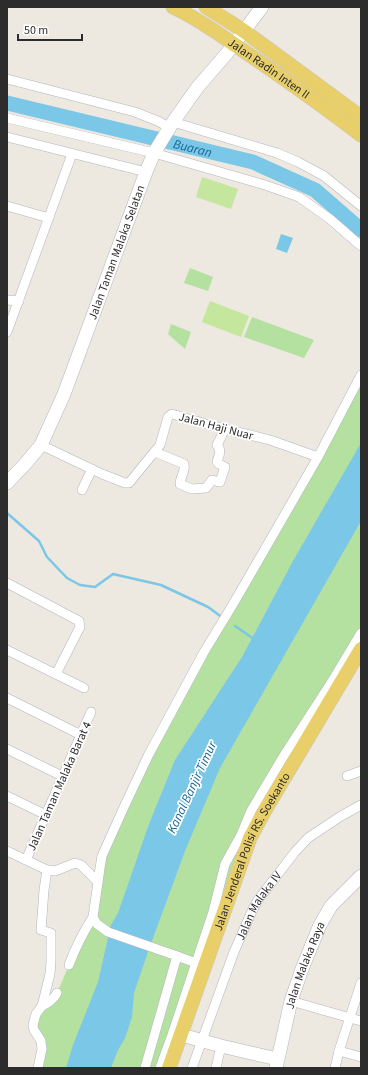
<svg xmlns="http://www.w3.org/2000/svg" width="368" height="1075" viewBox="0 0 368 1075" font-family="'Source Sans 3',sans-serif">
  <rect width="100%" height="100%" fill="#ede8e0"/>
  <g fill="#b4e0a0">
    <polygon points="190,268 213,277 208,291 184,283"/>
    <polygon points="252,317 314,340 304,358 244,337"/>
    <polygon points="171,324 191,332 185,349 168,334"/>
    <polygon points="361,375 361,649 264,812 169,1068 38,1068 42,1049 34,1030 36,1014 57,993 69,965 93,917 100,868 124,807"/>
  </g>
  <g fill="#c5e69d">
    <polygon points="202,177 238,189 231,209 196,197"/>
    <polygon points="210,301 249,316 241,337 202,322"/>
  </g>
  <g fill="#7bc7e7">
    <polygon points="281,234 293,238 287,253 276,249"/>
    <polygon points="361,443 361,521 220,768 185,851 149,949 134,993 132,1017 125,1038 118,1050 111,1068 66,1068 73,1045 98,982 111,925 118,913 149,824 175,760 242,657 293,561"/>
  </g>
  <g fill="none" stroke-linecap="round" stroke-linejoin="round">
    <g stroke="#7bc7e7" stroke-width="2.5">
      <polyline points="7,513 39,541 47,557 67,578 80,585 95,587 113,574 161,585 208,607 223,618"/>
      <polyline points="235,626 254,639"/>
    </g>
    <path stroke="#7bc7e7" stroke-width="15" id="s1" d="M7 103 253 162 315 190 361 230"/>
    <g stroke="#b3b5bf" stroke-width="10">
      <g id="street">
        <polyline points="7,79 135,112 160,122 169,128"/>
        <polyline points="7,118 154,153 265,185 299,197 330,219 361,246"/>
        <polyline points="173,122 277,153 298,162 324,176 361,206"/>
        <polyline points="7,137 146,172"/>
        <polyline points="7,206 49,218"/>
        <polyline points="7,300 19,301"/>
        <polyline points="7,332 72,154"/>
        <polyline points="41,445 102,474 125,483 129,483 160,445 168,417 172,414 206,424 270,440 318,457"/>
        <path d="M155 452 184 464C186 471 180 477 180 484L192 489 206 488 212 480 219 482H220L225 467 219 464 217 462C219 456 222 450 217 445L225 429"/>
        <polyline points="82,490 92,469"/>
        <polyline points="7,583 79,621 80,627 56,674"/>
        <polyline points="7,650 84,688"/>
        <polyline points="7,698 81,735"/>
        <polyline points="7,749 62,776"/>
        <polyline points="347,776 361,771"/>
        <polyline points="7,796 46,815"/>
        <polyline points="7,851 47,870 55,871 75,863 81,865 98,882"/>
        <polyline points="26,860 91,712"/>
        <polyline points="177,956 196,963"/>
        <path d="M69 965C76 946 82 934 93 917"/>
        <polyline points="291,1001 361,1021"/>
        <path d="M42 1006C49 1003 53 1000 57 993"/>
        <polyline points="339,1051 361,1057"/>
        <polyline points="38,1068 42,1049 41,1041 34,1030 33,1025 36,1014 42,1006 50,974 51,961 51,933 41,930 44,890 47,870"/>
        <polyline points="145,1068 177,956 108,932 97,924 93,917 100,868 102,856 124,807 149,754 204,652 232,606 318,457 361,375"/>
        <polyline points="160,1068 172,1035 213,912 225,864 241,835 251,811 283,757 331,683 361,633"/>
        <path id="s2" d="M192 1068 234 952 252 911 258 900 295 852 308 838 341 816 361 805"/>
        <polyline points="216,1068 221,1046"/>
        <polyline points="335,1068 339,1051 361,983"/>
      </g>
    </g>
    <g stroke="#b3b5bf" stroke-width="14">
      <g id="secondary">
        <path id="s3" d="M7 483 26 463 41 445 64 394 146 172 154 153 173 122 197 88 228 52 262 7"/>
        <polyline points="189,1037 221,1046 277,1059"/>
        <path id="s4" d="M276 1068 291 1001 302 969 320 925 331 906 361 876"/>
      </g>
    </g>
    <g stroke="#c8c8c8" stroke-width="15">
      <g id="primary">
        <path id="s5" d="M173 7C197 18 219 34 241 49 282 77 322 105 361 135"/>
        <polyline points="206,7 244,31 361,117"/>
        <path id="s6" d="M169 1068 250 838 264 812 361 649"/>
      </g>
    </g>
    <use href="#street" stroke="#fff" stroke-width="9"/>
    <use href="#secondary" stroke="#fff" stroke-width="13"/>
    <use href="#primary" stroke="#e8cf6a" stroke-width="14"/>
  </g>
  <g text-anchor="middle" stroke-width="3.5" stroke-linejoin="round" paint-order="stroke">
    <g font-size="12" fill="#2c2c2c" stroke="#fff">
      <text dy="4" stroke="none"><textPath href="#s5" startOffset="114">Jalan Radin Inten II</textPath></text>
      <text dy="4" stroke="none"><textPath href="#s3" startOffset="258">Jalan Taman Malaka Selatan</textPath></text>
      <text transform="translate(216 426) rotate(15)" y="4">Jalan Haji Nuar</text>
      <text transform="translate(59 786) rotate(-66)" y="4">Jalan Taman Malaka Barat 4</text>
      <text dy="4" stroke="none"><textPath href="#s6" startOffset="232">Jalan Jenderal Polisi RS. Soekanto</textPath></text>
      <text dy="4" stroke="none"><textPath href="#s2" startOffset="176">Jalan Malaka IV</textPath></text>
      <text dy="4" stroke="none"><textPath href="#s4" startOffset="107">Jalan Malaka Raya</textPath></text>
    </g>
    <g font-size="13" font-style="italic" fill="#176696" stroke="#fff">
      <text dy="5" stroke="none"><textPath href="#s1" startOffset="191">Buaran</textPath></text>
      <text transform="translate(191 787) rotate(-65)" y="5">Kanal Banjir Timur</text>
    </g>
  </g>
  <rect width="368" height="1075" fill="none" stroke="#2c2c2c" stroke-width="16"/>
  <path d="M18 34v6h64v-6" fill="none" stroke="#2c2c2c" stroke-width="2"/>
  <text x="24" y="34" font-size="12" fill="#2c2c2c" stroke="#ffffff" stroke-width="3" paint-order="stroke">50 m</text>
</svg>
